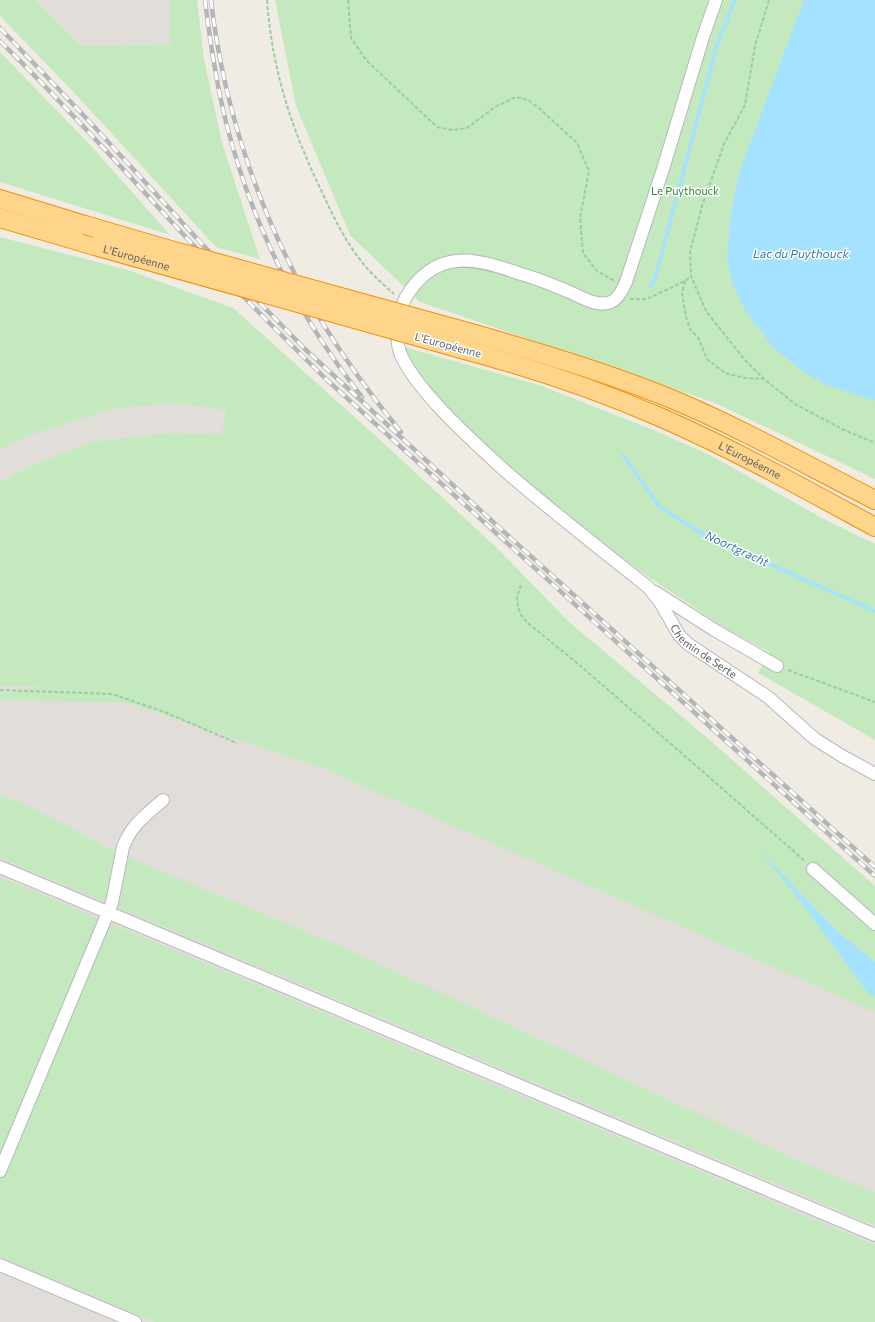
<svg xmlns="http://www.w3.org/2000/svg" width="875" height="1322" viewBox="0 0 875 1322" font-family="Commissioner,sans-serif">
  <rect width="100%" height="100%" fill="#f0ece4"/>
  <g fill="#e1ded9">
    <polygon points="35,0 170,0 170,44 80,46"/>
    <polygon points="154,286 875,945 875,1322 0,1322 0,292"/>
  </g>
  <g fill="#c4e9bf">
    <polygon points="0,0 35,0 81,46 170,44 170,0 197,0 204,59 222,143 260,259 216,247 80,99 0,16"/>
    <polygon points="275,0 875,0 875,479 715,403 420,302 350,235 296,106"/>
    <polygon points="0,52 94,149 170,235 0,182"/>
    <polygon points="0,237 128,270 233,308 378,438 496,547 568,621 712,742 875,886 875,1012 322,768 129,703 0,700 0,694 44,686 0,686 0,482 31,466 91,442 168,433 222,435 226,410 175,403 112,409 30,435 0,450"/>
    <polygon points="404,347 539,385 654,430 710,455 824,519 875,544 875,740 758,673 770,652 731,632 647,576 577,525 483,443 438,415"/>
    <polygon points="0,796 15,800 125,856 347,949 803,1163 875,1192 875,1225 0,858"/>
    <polygon points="0,877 875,1245 875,1322 155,1322 0,1257"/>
  </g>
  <g fill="#a5e2ff">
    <polygon points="804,0 875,0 875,401 824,384 798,368 773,347 746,312 732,282 727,258 731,214 739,173"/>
    <polygon points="756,847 837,931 875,962 875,997 868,993 795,894"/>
  </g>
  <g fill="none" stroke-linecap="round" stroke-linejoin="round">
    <g stroke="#a5e2ff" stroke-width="3.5">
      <polyline points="651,287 657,272 717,45 735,0"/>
      <polyline points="623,455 659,506 704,535 875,611"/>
    </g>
    <g stroke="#b5b8bc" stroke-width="14">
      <g id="minor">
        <path id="s1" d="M716 0 703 37 663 169 626 282C623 289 618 299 611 302 597 308 580 296 567 291 551 284 535 278 518 273 473 257 435 249 406 297 398 313 394 338 401 355 409 373 424 390 437 405 458 428 480 448 503 469 550 510 599 548 648 587L660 602 679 635 688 644 768 697 815 739 842 756 875 774"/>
        <polyline points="655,592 716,631 777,666"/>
        <polyline points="0,867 875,1235"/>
        <polyline points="813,869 875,924"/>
        <path d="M0 1171 112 903 123 847C132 824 145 816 163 800"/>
        <polyline points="0,1265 135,1322"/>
      </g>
    </g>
    <g stroke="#f48d00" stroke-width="20">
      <g id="highway">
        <polyline points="0,199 85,225"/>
        <polyline points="0,218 95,246"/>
        <path d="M471 333C539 352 609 373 674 400 743 429 808 466 875 500"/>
        <path id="s2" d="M465 350C532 368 598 390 662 418 735 450 805 489 875 527"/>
      </g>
    </g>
    <g stroke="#99cda2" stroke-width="2" stroke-dasharray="4 2" stroke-linecap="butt">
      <path d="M267 0C272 70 292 131 323 194 334 218 345 241 362 262 371 274 383 284 394 294"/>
      <polyline points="348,0 351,38 367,61 437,127 452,130 467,128 495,107 516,97 528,100 540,109 577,143 589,171 580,218 583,253 597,271 615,281"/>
      <polyline points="769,0 755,46 745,105 724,144 702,206 690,252 691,276 706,311 744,359 764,379 795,404 842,429 875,443"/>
      <polyline points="685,281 682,293 686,317 690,329 699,339 707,359 725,373 745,378 764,379"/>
      <polyline points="630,299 647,299 685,281 691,276"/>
      <polyline points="521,585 517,597 518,607 521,615 529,624 577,663 701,770 806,862"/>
      <polyline points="788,670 875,702"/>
      <polyline points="0,690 112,694 162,711 237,743"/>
    </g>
    <use href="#minor" stroke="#fff" stroke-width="12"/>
    <use href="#highway" stroke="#ffd58c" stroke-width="18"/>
    <g stroke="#b4b5b6" stroke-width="4.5">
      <g id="rail">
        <path d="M205 0C210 41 216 82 226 122 251 222 298 316 362 397"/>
        <path d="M211 0C224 114 264 229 325 327 348 364 374 399 401 432"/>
        <polyline points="0,28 88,120 202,244 306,350 503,531 875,867"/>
        <path d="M0 41C58 98 113 158 168 218 220 274 273 327 327 380L875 876"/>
      </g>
    </g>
    <use href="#rail" stroke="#fff" stroke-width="3" stroke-dasharray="9" stroke-linecap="butt"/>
    <g stroke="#f48d00" stroke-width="20" stroke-linecap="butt">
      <g id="highway-bridge">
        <polyline points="85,225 167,249 471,333"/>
        <path id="s3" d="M95 246 465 350"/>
      </g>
    </g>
    <use href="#highway-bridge" stroke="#ffd58c" stroke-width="18"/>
  </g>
  <g text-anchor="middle" stroke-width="3" stroke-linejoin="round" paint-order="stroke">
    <g font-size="11" fill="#33832e" stroke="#fff">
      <text x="685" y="195">Le Puythouck</text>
    </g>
    <g font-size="11" fill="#5c6266" stroke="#fff">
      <text dy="4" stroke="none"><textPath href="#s3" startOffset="43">L'Européenne</textPath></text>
      <text transform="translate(448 345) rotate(15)" y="4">L'Européenne</text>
      <text dy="4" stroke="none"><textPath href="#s2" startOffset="306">L'Européenne</textPath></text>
      <text dy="4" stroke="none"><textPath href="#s1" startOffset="1035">Chemin de Serte</textPath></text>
    </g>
    <g font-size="12" font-style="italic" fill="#3579a7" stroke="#fff">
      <text x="801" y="258">Lac du Puythouck</text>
      <text transform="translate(737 549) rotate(25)" y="4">Noortgracht</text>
    </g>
  </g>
</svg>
